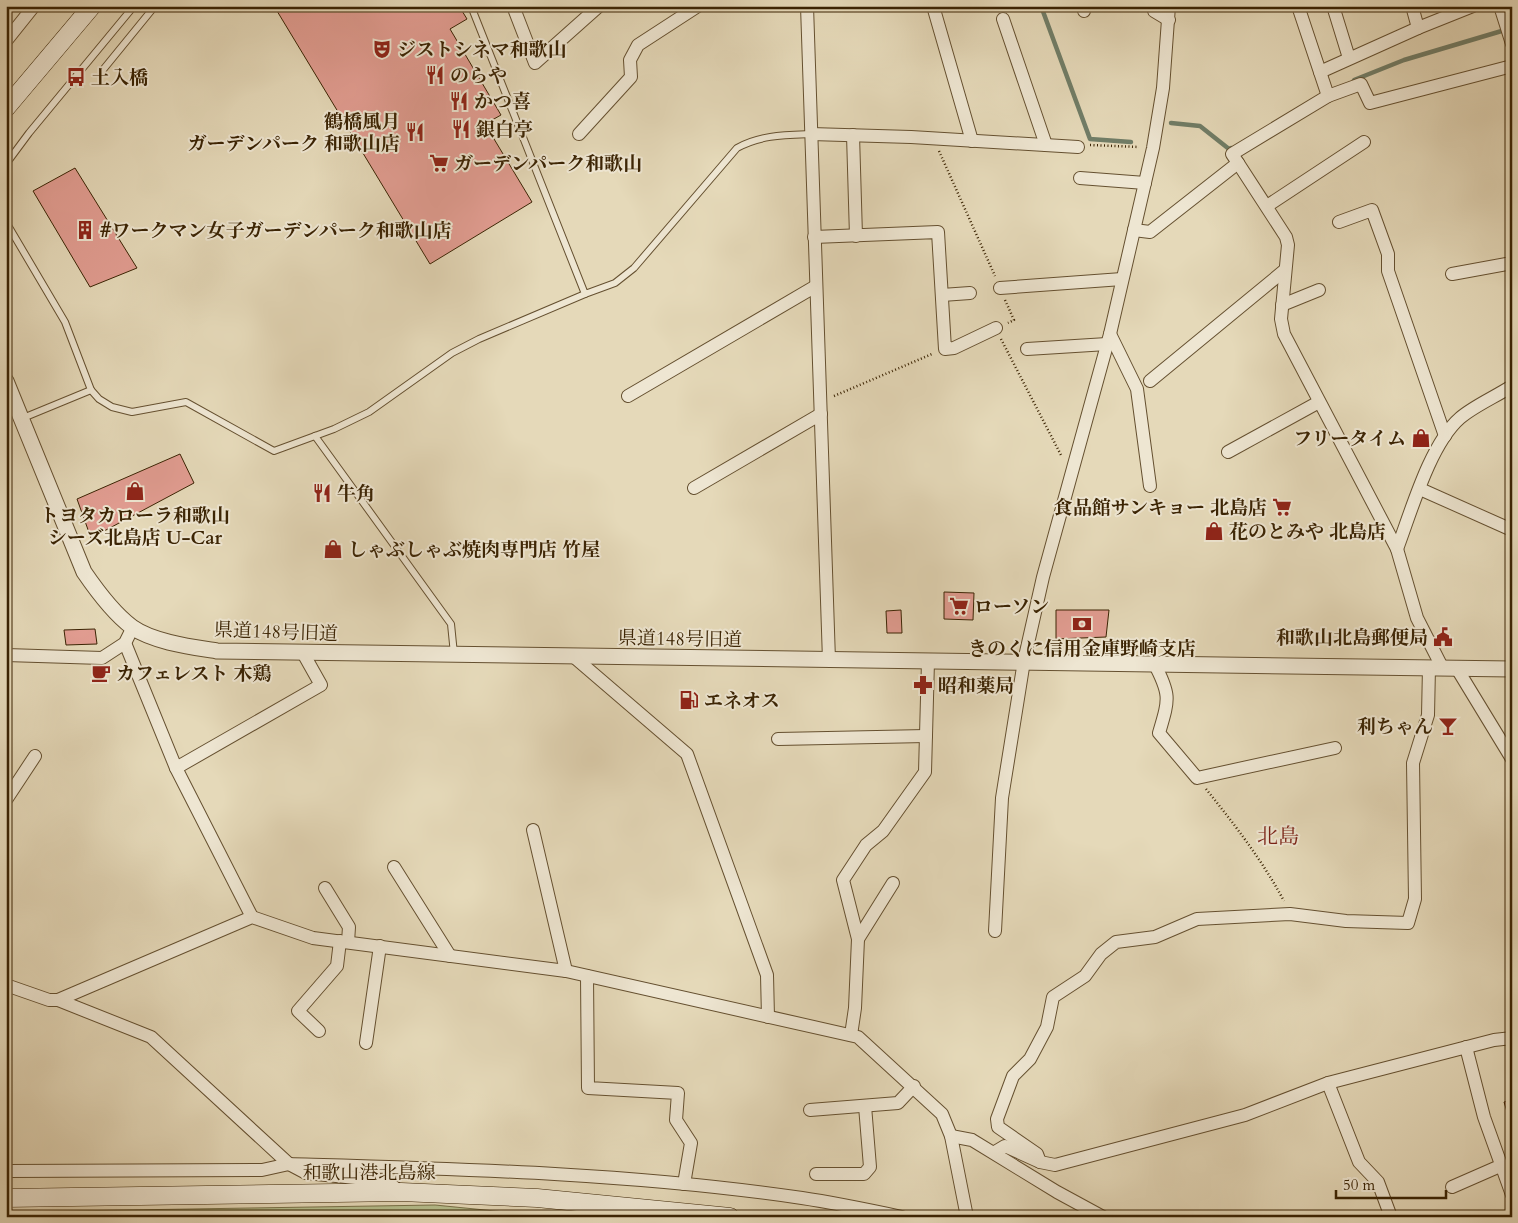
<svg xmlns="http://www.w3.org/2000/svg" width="1518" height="1223" viewBox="0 0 1518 1223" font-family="Cardo,'Noto Serif JP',serif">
  <rect width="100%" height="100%" fill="#e5d9b9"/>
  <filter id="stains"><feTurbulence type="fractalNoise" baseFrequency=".004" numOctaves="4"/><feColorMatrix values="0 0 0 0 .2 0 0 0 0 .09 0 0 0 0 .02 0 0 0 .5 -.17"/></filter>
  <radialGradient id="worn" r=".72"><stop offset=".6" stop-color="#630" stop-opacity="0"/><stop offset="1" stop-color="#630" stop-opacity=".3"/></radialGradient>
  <polygon fill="#b6bf8e" stroke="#787148" points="435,1205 555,1217 6,1217 6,1212"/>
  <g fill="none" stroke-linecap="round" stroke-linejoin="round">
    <g stroke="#717e68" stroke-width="4.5">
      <polyline points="1041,6 1090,139 1131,142"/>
      <polyline points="1354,80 1404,60 1505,30"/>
      <polyline points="1171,123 1200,126 1229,149 1231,148"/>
    </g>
  </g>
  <g fill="#e29d92" stroke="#3a2303">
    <polygon points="274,6 459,6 467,19 450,29 501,115 485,124 532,202 430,264"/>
    <polygon points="75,168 137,268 90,287 33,191"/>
    <polygon points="180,454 194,483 91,538 77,499"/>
    <polygon points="944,592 974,593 973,620 944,619"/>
    <polygon points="901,610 902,633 887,633 886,611"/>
    <polygon points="1056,610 1109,610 1106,637 1056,639"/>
    <polygon points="95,629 97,644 66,645 64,630"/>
    <polygon points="1512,1100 1512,1125 1511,1125 1504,1102"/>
  </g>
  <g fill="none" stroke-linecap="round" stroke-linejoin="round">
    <g stroke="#655030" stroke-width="8">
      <g id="service">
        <path d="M471 6 585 294 615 283 634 268 737 148C760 135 785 135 811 134"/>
        <polyline points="102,71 155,6"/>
        <polyline points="6,164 29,133 134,6"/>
        <polyline points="6,222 65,322 91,390"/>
        <polyline points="23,418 91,390 99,399 112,407 132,412 186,402 274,451 334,429 369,412 452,353 479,339 585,294"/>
        <polyline points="315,436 451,624 454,654"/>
      </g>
    </g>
    <g stroke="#655030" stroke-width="14">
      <g id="minor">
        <polyline points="513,6 535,63 599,6"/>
        <polyline points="807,6 829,660"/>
        <polyline points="933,6 972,141"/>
        <polyline points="1083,6 1084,11"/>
        <polyline points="1153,6 1154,11 1169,20"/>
        <polyline points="1298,6 1328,96 1361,84 1370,103 1512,66"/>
        <polyline points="1333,6 1349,58"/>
        <polyline points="1412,6 1418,28 1473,6"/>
        <polyline points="1500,6 1512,44"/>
        <polyline points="1003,19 1046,145"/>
        <polyline points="6,41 34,6"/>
        <polyline points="1320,72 1418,28"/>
        <polyline points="579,134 631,77 630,60 638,45 698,6"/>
        <polyline points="811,134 911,137 1078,147"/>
        <polyline points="853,135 856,236"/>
        <polyline points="1238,163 1286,237 1288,245 1281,319 1284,334 1397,549 1417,618 1442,667"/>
        <polyline points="1080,178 1145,183"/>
        <polyline points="1267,206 1364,142"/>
        <polyline points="1339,222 1372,210 1388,254 1388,271 1445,436"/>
        <polyline points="1134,230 1150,232 1238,163 1232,154 1328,96"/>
        <polyline points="814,237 938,232 945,349 954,348 996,328"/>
        <polyline points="1452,274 1512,263"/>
        <polyline points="1000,288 1122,279"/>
        <polyline points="942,295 970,293"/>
        <polyline points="1282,305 1319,290"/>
        <polyline points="1110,334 1137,389 1150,486"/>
        <polyline points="1027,349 1107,344"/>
        <polyline points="1150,381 1285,270"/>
        <polyline points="628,396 816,286"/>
        <polyline points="1228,452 1319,402"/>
        <polyline points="694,488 821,414"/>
        <polyline points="1420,489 1512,530"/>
        <path d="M1397 549C1411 512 1430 444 1460 418 1474 406 1495 397 1512 386"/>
        <polyline points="125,643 176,768 252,917"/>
        <polyline points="6,655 102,658 125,643 133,627"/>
        <polyline points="574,657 687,754 767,975 768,1017"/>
        <path d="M1154 663C1171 695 1169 699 1159 733L1197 778 1335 748"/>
        <polyline points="1456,667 1512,759"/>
        <polyline points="778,739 926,736"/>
        <polyline points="176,768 321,685 303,653"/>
        <polyline points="6,800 35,756"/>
        <polyline points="533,830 566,971"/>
        <polyline points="394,867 450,956"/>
        <polyline points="325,888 349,927 348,942"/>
        <polyline points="995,931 1002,798 1024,661 1043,577 1110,334 1153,148 1163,88 1169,6"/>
        <polyline points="858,939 893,883"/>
        <polyline points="587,976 588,1088 678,1093 676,1120 691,1143 684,1184"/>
        <polyline points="6,985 49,1000 58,1000 252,917 313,938 566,971 858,1037 942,1114 951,1136 967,1217"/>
        <polyline points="58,1000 151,1037 289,1164 306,1173 386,1181 401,1192"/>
        <polyline points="319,1031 298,1011 337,966 340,941"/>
        <polyline points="851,1035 855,1008 858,939 843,880 866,845 883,831 925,772 928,661"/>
        <polyline points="366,1043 380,946"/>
        <polyline points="1466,1047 1484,1117 1512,1195"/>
        <polyline points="1328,1083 1359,1162 1378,1182 1391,1217"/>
        <polyline points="810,1110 898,1103 914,1086"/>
        <polyline points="951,1136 972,1140 1057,1192 1103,1217"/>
        <polyline points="995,1152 1005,1146 1040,1162 1055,1165 1245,1115 1328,1083 1494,1040 1512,1038"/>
        <polyline points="1040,1162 1037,1154 998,1127 997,1119 1013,1076 1030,1059 1047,1027 1053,997 1085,976 1101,954 1116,942 1155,937 1197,919 1290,914 1346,921 1408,923 1415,899 1413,763 1428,715 1429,667"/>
        <path d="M6 1171 262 1170 289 1164C460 1169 633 1173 802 1198 836 1203 869 1210 902 1217"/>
        <polyline points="816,1174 864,1174 870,1167 865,1106"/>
        <polyline points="1452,1187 1500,1166"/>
      </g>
    </g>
    <g stroke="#655030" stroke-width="17">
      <path id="tertiary" d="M6 381 84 572C97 591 113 613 132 627 153 642 192 647 217 651L1512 669"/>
    </g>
    <g stroke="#3a2303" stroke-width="19">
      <g id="secondary">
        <polyline points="6,108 92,6"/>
        <polyline points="6,1198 401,1192 537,1198 730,1217"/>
      </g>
    </g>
    <g stroke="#3a2303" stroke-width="2.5" stroke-dasharray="1 2.5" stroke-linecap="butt">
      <polyline points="1090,145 1139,147"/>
      <polyline points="939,151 995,276"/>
      <polyline points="1005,300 1014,320 1008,323"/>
      <polyline points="1001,339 1062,457"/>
      <polyline points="834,396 932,354"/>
      <path d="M1206 789C1235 825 1262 860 1284 901"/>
    </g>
    <use href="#service" stroke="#eee6d2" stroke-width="6"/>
    <use href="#minor" stroke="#eee6d2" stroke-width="12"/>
    <use href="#tertiary" stroke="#eee6d2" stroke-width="15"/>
    <use href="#secondary" stroke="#eee6d2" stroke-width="18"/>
  </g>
  <defs>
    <g id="theatre-bare" transform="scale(1.5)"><path d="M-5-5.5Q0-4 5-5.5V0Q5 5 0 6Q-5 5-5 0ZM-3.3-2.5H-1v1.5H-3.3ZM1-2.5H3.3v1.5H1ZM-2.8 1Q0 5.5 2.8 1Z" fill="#8f2418" stroke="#eee6d2" stroke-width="2.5" paint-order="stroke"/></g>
    <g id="restaurant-bare" transform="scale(1.5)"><path d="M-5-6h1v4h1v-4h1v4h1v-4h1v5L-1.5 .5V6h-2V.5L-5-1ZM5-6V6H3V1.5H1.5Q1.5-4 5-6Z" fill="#8f2418" stroke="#eee6d2" stroke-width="2.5" paint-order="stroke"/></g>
    <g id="bus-bare" transform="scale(1.5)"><path d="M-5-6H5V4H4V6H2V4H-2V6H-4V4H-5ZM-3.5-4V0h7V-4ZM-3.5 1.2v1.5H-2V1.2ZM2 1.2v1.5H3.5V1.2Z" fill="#8f2418" stroke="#eee6d2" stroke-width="2.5" paint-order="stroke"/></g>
    <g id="supermarket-bare" transform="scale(1.5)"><path d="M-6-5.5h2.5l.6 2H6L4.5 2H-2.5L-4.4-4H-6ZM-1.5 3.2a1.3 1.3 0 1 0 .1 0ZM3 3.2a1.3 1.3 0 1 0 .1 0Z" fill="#8f2418" stroke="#eee6d2" stroke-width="2.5" paint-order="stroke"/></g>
    <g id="building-bare" transform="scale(1.5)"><path d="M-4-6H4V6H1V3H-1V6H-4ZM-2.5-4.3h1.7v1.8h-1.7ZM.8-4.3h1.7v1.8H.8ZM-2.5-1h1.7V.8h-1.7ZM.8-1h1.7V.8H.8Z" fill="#8f2418" stroke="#eee6d2" stroke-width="2.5" paint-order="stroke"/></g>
    <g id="shop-bare" transform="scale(1.5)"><path d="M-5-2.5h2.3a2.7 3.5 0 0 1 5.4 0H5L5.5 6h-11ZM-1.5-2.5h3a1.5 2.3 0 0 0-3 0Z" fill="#8f2418" stroke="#eee6d2" stroke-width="2.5" paint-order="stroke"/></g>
    <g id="bank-bare" transform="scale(1.5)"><path d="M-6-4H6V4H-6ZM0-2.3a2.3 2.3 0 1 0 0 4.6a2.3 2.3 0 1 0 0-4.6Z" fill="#8f2418" stroke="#eee6d2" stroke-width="2.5" paint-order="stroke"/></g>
    <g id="civic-bare" transform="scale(1.5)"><path d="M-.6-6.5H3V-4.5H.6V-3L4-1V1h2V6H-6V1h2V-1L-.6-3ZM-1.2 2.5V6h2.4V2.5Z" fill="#8f2418" stroke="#eee6d2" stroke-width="2.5" paint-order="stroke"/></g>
    <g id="cafe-bare" transform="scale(1.5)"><path d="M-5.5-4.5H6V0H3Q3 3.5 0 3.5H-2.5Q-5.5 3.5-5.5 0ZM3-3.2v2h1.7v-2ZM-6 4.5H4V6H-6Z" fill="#8f2418" stroke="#eee6d2" stroke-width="2.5" paint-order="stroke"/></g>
    <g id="pharmacy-bare" transform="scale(1.5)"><path d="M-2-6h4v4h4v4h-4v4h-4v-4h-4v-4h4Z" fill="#8f2418" stroke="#eee6d2" stroke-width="2.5" paint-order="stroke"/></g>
    <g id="fuel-bare" transform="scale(1.5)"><path d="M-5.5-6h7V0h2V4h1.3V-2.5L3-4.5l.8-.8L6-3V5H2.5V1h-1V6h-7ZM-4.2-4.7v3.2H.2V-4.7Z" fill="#8f2418" stroke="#eee6d2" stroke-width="2.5" paint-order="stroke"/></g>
    <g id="bar-bare" transform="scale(1.5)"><path d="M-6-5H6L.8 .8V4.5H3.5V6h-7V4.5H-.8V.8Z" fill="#8f2418" stroke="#eee6d2" stroke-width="2.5" paint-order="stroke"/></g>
  </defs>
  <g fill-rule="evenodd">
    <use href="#theatre-bare" x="382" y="49"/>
    <use href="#restaurant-bare" x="435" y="75"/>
    <use href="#bus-bare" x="76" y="77"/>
    <use href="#restaurant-bare" x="459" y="101"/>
    <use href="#restaurant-bare" x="461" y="129"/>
    <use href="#restaurant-bare" x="415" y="132"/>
    <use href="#supermarket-bare" x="439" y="163"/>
    <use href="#building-bare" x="85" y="230"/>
    <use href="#shop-bare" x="1421" y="438"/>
    <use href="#shop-bare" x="135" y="491"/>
    <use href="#restaurant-bare" x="322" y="493"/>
    <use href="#supermarket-bare" x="1282" y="507"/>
    <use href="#shop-bare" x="1214" y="531"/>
    <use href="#shop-bare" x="333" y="549"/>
    <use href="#supermarket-bare" x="959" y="606"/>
    <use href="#bank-bare" x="1082" y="624"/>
    <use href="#civic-bare" x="1443" y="637"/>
    <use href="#cafe-bare" x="101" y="673"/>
    <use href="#pharmacy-bare" x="923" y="685"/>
    <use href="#fuel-bare" x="689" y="700"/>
    <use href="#bar-bare" x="1448" y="726"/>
  </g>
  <g text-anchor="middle" stroke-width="4" stroke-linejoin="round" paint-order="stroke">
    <g font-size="19" font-weight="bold" fill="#3a2303" stroke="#eee6d2" text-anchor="start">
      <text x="397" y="56">ジストシネマ和歌山</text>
      <text x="450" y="82">のらや</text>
      <text x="91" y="84">土入橋</text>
      <text x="474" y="108">かつ喜</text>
      <text x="400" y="128" text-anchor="end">鶴橋風月<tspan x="400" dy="22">ガーデンパーク 和歌山店</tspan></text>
      <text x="476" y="136">銀白亭</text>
      <text x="454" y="170">ガーデンパーク和歌山</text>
      <text x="100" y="237">#ワークマン女子ガーデンパーク和歌山店</text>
      <text x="1406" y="445" text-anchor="end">フリータイム</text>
      <text x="337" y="500">牛角</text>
      <text x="1267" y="514" text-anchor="end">食品館サンキョー 北島店</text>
      <text x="135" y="522" text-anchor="middle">トヨタカローラ和歌山<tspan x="135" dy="22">シーズ北島店 U-Car</tspan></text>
      <text x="1229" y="538">花のとみや 北島店</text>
      <text x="348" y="556">しゃぶしゃぶ焼肉専門店 竹屋</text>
      <text x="974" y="613">ローソン</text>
      <text x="1428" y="644" text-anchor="end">和歌山北島郵便局</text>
      <text x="1082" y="655" text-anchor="middle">きのくに信用金庫野崎支店</text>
      <text x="116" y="680">カフェレスト 木鶏</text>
      <text x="938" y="692">昭和薬局</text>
      <text x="704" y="707">エネオス</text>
      <text x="1433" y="733" text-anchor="end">利ちゃん</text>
    </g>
    <g font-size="19" fill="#3a2303" stroke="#eee6d2">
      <text transform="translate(276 631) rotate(2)" y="7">県道148号旧道</text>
      <text transform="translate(680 638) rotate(1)" y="7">県道148号旧道</text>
      <text x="369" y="1179">和歌山港北島線</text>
    </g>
    <g font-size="21" fill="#7a1f14" stroke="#eee6d2">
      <text x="1278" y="843">北島</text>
    </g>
  </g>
  <rect width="1518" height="1223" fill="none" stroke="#e5d9b9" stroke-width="25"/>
  <rect x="8" y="8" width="1503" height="1208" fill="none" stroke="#3a2303" stroke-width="2.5"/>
  <rect x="12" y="12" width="1493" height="1198" fill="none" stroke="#3a2303"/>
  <path d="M1336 1190v8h110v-8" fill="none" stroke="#3a2303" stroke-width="2.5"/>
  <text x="1343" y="1190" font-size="15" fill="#3a2303" stroke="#eee6d2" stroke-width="4" paint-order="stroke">50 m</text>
  <rect width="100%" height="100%" filter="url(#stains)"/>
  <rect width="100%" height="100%" fill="url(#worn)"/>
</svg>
